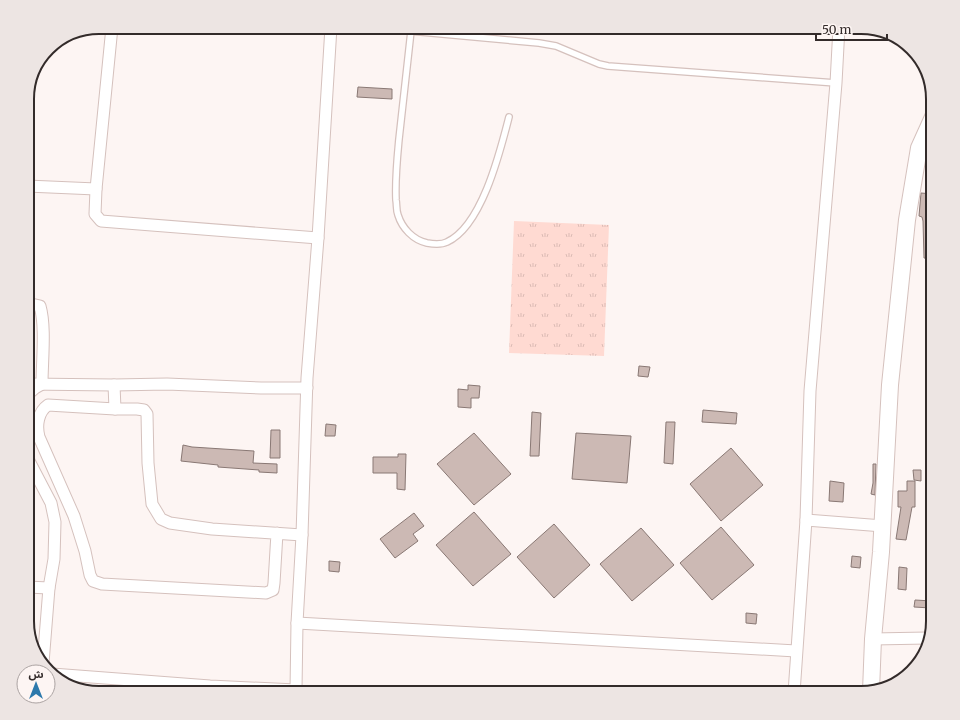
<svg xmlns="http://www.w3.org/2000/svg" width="960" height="720" viewBox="0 0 960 720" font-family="Merriweather,'Noto Sans Arabic',serif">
  <defs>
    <pattern id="grass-tufts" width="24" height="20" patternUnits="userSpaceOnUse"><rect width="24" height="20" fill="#ffdad2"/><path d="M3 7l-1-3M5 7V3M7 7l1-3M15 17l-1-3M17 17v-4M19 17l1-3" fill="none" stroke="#dbbbb4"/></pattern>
  </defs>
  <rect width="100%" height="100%" fill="#fdf5f3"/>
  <polygon fill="url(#grass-tufts)" points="514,221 609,225 604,356 509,353"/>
  <g fill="#ccb9b4" stroke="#897874">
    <polygon points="358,87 392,89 392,99 357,97"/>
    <polygon points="921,193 933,194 933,208 930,205 931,232 933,232 933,259 924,258 923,221 922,217 919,216"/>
    <polygon points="639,366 650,367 648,377 638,376"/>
    <polygon points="468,385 480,386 479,398 471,398 471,408 458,407 458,389 468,390"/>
    <polygon points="703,410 737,413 736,424 702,422"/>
    <polygon points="532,412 541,413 539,456 530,456"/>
    <polygon points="666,422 675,422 673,464 664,463"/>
    <polygon points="326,424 336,425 335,436 325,436"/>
    <polygon points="271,430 280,430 280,458 270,458"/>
    <polygon points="474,433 511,474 474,505 437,464"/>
    <polygon points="576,433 631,436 627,483 572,479"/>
    <polygon points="183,445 192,447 254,451 253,463 277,464 277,473 259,472 259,470 218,467 218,465 181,461"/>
    <polygon points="731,448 763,485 721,521 690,484"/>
    <polygon points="398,454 406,454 405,490 397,489 397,473 373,473 373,457 398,457"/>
    <polygon points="873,464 876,464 875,495 871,494 873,483"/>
    <polygon points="913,470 921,470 921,481 914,480"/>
    <polygon points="830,481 844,483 843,502 829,501"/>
    <polygon points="907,481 915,481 915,507 912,507 906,540 896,539 901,507 898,507 898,491 907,491"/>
    <polygon points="474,512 511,554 473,586 436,545"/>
    <polygon points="414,513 424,526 413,534 418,541 395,558 380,539"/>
    <polygon points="554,524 590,565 554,598 517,557"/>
    <polygon points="721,527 754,565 712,600 680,563"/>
    <polygon points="641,528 674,565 632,601 600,564"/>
    <polygon points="852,556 861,557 860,568 851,567"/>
    <polygon points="329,561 340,562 339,572 329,571"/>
    <polygon points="899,567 907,568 906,590 898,589"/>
    <polygon points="915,600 932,601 931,608 914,607"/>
    <polygon points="746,613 757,614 756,624 746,623"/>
  </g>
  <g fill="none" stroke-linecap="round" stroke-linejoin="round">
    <g stroke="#d5c1bd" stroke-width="8">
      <g id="lane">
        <polyline points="366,27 539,43 556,46 599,64 608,66 836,83"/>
        <path d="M411 31C407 67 403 103 399 139 397 160 395 179 396 200 397 205 396 210 398 215 402 228 413 240 427 243 433 244 441 245 447 242 482 226 500 152 509 117"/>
      </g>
    </g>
    <g stroke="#d5c1bd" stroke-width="13">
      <g id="street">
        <polyline points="112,27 96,189 95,214 101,221 318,238"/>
        <polyline points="27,186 96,189"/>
        <polyline points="27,384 114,385 167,384 261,388 307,388"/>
        <polyline points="114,385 115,409"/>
        <path d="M27 395 35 388 42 384C42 361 46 327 40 306L27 303"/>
        <polyline points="27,457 51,503 55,522 54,559 49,588 43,663"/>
        <polyline points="806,520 883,526"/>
        <path d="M277 533 274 583 273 590 266 593 102 584 93 581 90 575 85 551 74 516 39 437C36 425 38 412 48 405L115 409H137L144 410 147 414 148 463 152 504 161 519 170 523 212 529 302 535"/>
        <polyline points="27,587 49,588"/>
        <polyline points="297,623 796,651"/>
        <polyline points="873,639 927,638"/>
        <polyline points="52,674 210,686 296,690 297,623 302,535 307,378 318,238 331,27"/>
        <polyline points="794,693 806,520 810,391 836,83 839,27"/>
      </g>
    </g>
    <g stroke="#d5c1bd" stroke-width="18">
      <polyline id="secondary" points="871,691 873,639 881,552 890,385 907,220 919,148 933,117"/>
    </g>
    <use href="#lane" stroke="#fff" stroke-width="5.5"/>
    <use href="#street" stroke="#fff" stroke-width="11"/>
    <use href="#secondary" stroke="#fff" stroke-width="16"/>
  </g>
  <path d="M0 0H960V720H0ZM99 34H861A65 65 0 0 1 926 99V621A65 65 0 0 1 861 686H99A65 65 0 0 1 34 621V99A65 65 0 0 1 99 34Z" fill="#ede5e3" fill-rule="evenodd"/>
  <path fill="none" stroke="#332b2a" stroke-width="2" d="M99 34H861A65 65 0 0 1 926 99V621A65 65 0 0 1 861 686H99A65 65 0 0 1 34 621V99A65 65 0 0 1 99 34Z"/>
  <g transform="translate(36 684)"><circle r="19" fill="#fdf5f3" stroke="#aca4a3"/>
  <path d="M0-3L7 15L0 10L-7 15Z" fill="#2d79ac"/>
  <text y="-6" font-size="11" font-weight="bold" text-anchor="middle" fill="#332b2a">ش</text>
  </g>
  <path d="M816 34v6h71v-6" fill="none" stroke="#332b2a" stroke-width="2"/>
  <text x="822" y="34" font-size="12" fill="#332b2a" stroke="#fdf5f3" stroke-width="3" paint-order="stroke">50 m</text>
</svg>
